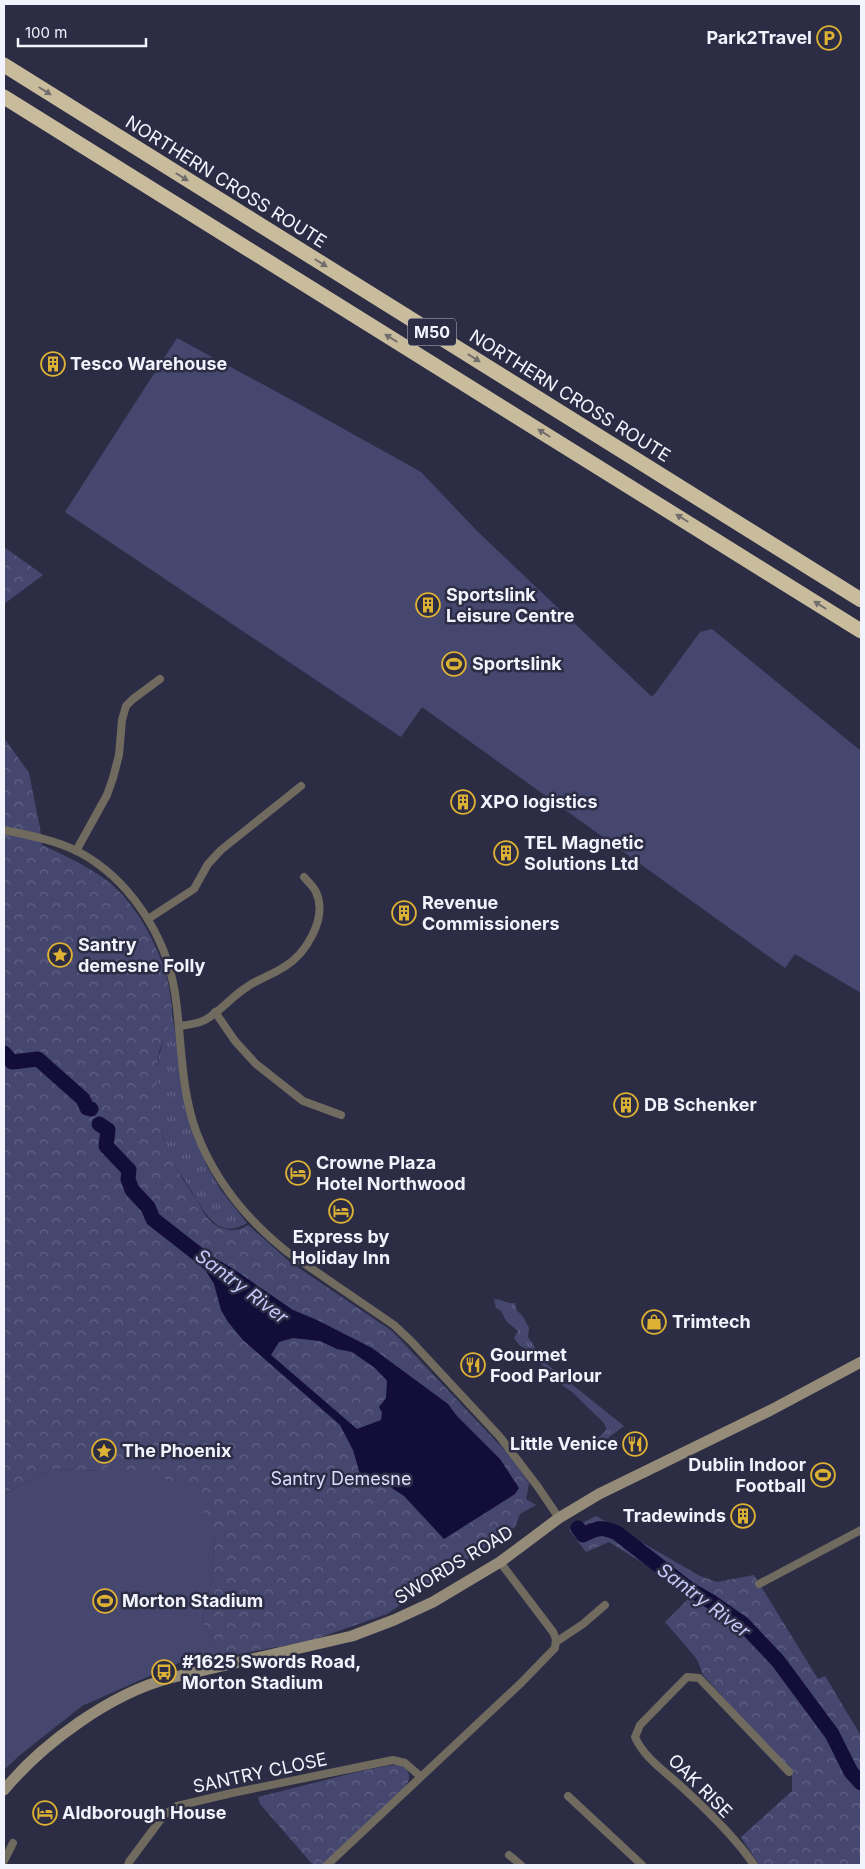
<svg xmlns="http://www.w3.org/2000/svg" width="865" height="1869" viewBox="0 0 865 1869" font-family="Inter,sans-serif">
  <defs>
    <pattern id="grass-tufts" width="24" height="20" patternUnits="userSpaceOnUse" patternTransform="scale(1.25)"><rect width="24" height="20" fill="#46476f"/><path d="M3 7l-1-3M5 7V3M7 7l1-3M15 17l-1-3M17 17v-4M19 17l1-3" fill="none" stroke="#616284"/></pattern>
    <pattern id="forest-crowns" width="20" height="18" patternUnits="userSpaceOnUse" patternTransform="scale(1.25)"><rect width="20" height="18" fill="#46476f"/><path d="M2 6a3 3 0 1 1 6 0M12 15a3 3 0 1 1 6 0" fill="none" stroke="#616284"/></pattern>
  </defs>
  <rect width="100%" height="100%" fill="#2c2d45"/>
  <g fill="url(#grass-tufts)">
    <path d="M172 1014 194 1133 207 1166 220 1189 247 1223C216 1242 203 1209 189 1187 183 1177 174 1166 169 1155 161 1133 155 1107 156 1084 156 1059 164 1037 172 1014Z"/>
    <path d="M494 1299C503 1299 505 1304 515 1303L517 1311 522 1315 529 1328 528 1337 544 1362 624 1426 600 1444 597 1439 607 1429 603 1422 572 1392 559 1383 528 1350 519 1345 514 1338 518 1331 507 1322 501 1311 496 1308Z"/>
  </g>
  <g fill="url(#forest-crowns)">
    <polygon points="4,547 43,575 4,604"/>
    <path d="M4 738 29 773 40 828 42 845C62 854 83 864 102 877 133 898 154 938 166 973 168 980 173 1008 172 1014 171 1028 161 1040 159 1054 153 1083 157 1131 171 1158 180 1177 194 1194 204 1213 213 1228 232 1236 248 1225L290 1262 392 1331 512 1458 529 1483 526 1499 536 1505 520 1514 515 1527 387 1614 310 1641 223 1657 202 1621 211 1581 215 1537 102 1471 51 1469 4 1494Z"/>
    <polygon points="596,1516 700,1576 717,1582 754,1575 818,1679 825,1676 861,1736 861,1865 759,1865 741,1837 792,1791 792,1773 703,1675 697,1659 665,1622 691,1596 651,1568 609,1542 586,1552 569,1530"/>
    <path d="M392 1765H400C409 1770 412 1776 406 1786L322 1865H313L260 1804 258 1797 357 1772Z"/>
  </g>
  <g fill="#46476f">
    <polygon points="177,338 290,399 421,472 478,532 651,696 654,695 700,632 712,629 861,751 861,993 795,954 785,968 422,707 401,737 65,512"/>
    <polygon points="108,1466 190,1485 215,1537 211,1581 202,1621 223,1657 181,1662 82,1706 20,1755 4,1770 4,1494 51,1469 102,1471"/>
  </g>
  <path fill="#130d39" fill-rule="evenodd" d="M189 1243 232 1268 293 1310 317 1320 372 1348 448 1404 457 1416 500 1459 519 1488 515 1494 444 1539 404 1496 386 1484 368 1482 360 1474 353 1450 340 1425 243 1340 228 1322 221 1310 214 1284 206 1271 184 1250V1244ZM293 1338 320 1341 337 1349 352 1352 375 1368 387 1381 386 1398 379 1407 382 1413 381 1420 357 1429 271 1355 279 1342Z"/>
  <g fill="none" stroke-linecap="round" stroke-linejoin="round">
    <g stroke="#130d39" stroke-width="15">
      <polyline points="4,1053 12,1062 38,1059 83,1099 87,1108 91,1109"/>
      <polyline points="99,1124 108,1130 106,1146 129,1170 128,1179 132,1190 148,1207 153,1219 199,1255"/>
      <path d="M578 1528 583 1535C596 1528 603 1526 617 1533L689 1589 710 1601 743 1624 778 1661 832 1734 851 1772 861 1783"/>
    </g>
    <g stroke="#706b5e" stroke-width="8">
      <path d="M4 830C28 835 55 840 77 851 129 878 166 935 175 993 182 1039 180 1087 196 1131 214 1179 246 1219 286 1251L394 1325 411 1341 500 1437 538 1487 559 1518"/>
      <polyline points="76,851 107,795 113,778 119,755 122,720 126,706 133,699 160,679"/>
      <polyline points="148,919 194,889 208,864 221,850 301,786"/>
      <polyline points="215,1012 235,1041 256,1064 303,1101 341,1115"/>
      <path d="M179 1026C188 1025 197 1024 205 1020 220 1012 232 996 247 987 258 979 272 975 284 967 306 954 328 918 316 892 314 887 308 882 304 877"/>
      <polyline points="759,1584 861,1530"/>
      <polyline points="556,1642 583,1624 605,1605"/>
      <polyline points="568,1796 642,1865"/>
      <polyline points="509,1855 521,1865"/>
      <polyline points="4,1861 13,1843"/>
      <polyline points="128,1865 129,1862 164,1815 177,1806 232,1793 393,1760 405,1763 420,1776"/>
      <polyline points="327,1865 521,1683 555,1648 556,1639 553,1632 500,1562"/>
      <path d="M754 1865C736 1838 707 1810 683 1788 666 1772 644 1758 635 1737L640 1725 687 1677 699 1678 789 1772"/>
    </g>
    <path stroke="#948c78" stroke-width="11" d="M4 1790C43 1743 110 1694 170 1678L352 1636 394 1620 433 1602 500 1562 559 1518 599 1494 771 1410 861 1362"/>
    <g stroke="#c8bc9d" stroke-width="15">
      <polyline points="4,65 861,600"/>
      <polyline points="4,97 861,631"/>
    </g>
  </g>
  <defs><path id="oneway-solid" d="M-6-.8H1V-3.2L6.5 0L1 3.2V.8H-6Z" transform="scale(1.25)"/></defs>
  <g fill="#726d6d">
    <use href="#oneway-solid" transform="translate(45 91) rotate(32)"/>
    <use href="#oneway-solid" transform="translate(182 177) rotate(32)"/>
    <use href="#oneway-solid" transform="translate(321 263) rotate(32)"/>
    <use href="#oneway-solid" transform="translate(391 338) rotate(-148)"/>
    <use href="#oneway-solid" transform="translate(474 358) rotate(32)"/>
    <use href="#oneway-solid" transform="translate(544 433) rotate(-148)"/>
    <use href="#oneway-solid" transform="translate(682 518) rotate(-148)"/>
    <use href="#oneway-solid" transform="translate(820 605) rotate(-148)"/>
  </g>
  <defs>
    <g id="parking-ring" transform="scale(1.25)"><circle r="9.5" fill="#2c2d45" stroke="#ddb133" stroke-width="1.5"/><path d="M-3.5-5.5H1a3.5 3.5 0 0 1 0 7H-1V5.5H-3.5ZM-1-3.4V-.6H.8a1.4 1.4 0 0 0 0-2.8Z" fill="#ddb133"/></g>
    <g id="building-ring" transform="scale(1.25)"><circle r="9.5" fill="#2c2d45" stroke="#ddb133" stroke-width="1.5"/><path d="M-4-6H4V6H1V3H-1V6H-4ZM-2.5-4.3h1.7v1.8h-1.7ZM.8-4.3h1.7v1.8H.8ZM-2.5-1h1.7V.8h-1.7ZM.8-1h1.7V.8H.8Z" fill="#ddb133"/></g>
    <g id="stadium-ring" transform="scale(1.25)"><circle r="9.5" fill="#2c2d45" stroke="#ddb133" stroke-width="1.5"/><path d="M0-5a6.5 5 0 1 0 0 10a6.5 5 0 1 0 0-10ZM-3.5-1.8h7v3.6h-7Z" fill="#ddb133"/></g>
    <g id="sight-ring" transform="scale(1.25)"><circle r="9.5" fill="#2c2d45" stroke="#ddb133" stroke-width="1.5"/><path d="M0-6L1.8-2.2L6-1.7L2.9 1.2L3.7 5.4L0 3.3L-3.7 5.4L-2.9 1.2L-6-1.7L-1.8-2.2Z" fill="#ddb133"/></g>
    <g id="hotel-ring" transform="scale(1.25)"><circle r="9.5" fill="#2c2d45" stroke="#ddb133" stroke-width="1.5"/><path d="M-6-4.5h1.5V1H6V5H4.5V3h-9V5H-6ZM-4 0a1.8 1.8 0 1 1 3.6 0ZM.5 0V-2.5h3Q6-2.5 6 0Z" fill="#ddb133"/></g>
    <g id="shop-ring" transform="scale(1.25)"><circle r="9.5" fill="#2c2d45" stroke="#ddb133" stroke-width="1.5"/><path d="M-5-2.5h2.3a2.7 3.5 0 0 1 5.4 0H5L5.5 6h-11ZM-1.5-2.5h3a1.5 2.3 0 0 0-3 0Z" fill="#ddb133"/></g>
    <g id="restaurant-ring" transform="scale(1.25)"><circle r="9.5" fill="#2c2d45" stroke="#ddb133" stroke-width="1.5"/><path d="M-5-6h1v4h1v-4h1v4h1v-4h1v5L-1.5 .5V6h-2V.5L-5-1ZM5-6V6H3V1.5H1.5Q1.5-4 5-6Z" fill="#ddb133"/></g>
    <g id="bus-ring" transform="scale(1.25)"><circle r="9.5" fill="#2c2d45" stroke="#ddb133" stroke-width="1.5"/><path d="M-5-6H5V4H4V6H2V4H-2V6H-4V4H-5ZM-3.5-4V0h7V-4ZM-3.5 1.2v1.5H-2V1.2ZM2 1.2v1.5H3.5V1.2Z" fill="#ddb133"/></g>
  </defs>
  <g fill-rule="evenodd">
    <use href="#parking-ring" x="829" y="38"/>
    <use href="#building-ring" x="53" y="364"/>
    <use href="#building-ring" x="428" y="605"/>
    <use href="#stadium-ring" x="454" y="664"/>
    <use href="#building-ring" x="463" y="802"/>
    <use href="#building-ring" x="506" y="853"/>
    <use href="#building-ring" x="404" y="913"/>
    <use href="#sight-ring" x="60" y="955"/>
    <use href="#building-ring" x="626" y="1105"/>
    <use href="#hotel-ring" x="298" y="1173"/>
    <use href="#hotel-ring" x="341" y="1211"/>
    <use href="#shop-ring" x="654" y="1322"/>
    <use href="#restaurant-ring" x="473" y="1365"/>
    <use href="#restaurant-ring" x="635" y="1444"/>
    <use href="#sight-ring" x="104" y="1451"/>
    <use href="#stadium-ring" x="823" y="1475"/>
    <use href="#building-ring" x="743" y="1516"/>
    <use href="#stadium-ring" x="105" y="1601"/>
    <use href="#bus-ring" x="164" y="1672"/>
    <use href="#hotel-ring" x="45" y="1813"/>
  </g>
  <g text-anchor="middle" stroke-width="5" stroke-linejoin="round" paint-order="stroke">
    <rect fill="#2c2d45" stroke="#b7b8c6" stroke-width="1" x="408" y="318.5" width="48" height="27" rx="4"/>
    <g font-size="16" font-weight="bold" fill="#f2f3fd">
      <text x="432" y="338">M50</text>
    </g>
    <g font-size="18" font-weight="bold" fill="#f2f3fd" stroke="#2c2d45" text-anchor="start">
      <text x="812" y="44" text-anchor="end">Park2Travel</text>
      <text x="70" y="370">Tesco Warehouse</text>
      <text x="446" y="601">Sportslink<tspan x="446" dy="21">Leisure Centre</tspan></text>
      <text x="472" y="670">Sportslink</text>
      <text x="480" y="808">XPO logistics</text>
      <text x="524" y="849">TEL Magnetic<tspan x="524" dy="21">Solutions Ltd</tspan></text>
      <text x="422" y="909">Revenue<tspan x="422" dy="21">Commissioners</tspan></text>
      <text x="78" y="951">Santry<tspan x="78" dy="21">demesne Folly</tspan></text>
      <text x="644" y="1111">DB Schenker</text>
      <text x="316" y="1169">Crowne Plaza<tspan x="316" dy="21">Hotel Northwood</tspan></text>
      <text x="341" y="1243" text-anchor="middle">Express by<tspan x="341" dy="21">Holiday Inn</tspan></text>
      <text x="672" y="1328">Trimtech</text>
      <text x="490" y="1361">Gourmet<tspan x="490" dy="21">Food Parlour</tspan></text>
      <text x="618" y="1450" text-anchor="end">Little Venice</text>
      <text x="122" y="1457">The Phoenix</text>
      <text x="806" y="1471" text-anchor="end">Dublin Indoor<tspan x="806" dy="21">Football</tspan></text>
      <text x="726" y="1522" text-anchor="end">Tradewinds</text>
      <text x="122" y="1607">Morton Stadium</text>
      <text x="182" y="1668">#1625 Swords Road,<tspan x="182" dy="21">Morton Stadium</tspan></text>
      <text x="62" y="1819">Aldborough House</text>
    </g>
    <g font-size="18" fill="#f2f3fd" stroke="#2c2d45">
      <text transform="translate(226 182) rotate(32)" y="6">NORTHERN CROSS ROUTE</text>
      <text transform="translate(570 396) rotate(32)" y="6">NORTHERN CROSS ROUTE</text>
      <text transform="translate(454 1565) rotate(-31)" y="6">SWORDS ROAD</text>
      <text transform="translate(260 1773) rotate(-12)" y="6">SANTRY CLOSE</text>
      <text transform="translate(700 1786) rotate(45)" y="6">OAK RISE</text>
    </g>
    <g font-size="18" fill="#dbdefe" stroke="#2c2d45">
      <text x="341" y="1485">Santry Demesne</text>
    </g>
    <g font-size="19" font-style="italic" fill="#c5c8f8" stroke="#2c2d45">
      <text transform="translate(242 1286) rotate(37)" y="7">Santry River</text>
      <text transform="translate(704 1600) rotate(37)" y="7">Santry River</text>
    </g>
  </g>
  <rect width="865" height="1869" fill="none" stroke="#f2f3fd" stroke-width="10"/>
  <path d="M18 38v8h128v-8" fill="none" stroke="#f2f3fd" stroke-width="2.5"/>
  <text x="25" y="38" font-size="15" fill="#f2f3fd" stroke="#2c2d45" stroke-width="4" paint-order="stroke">100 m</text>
</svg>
